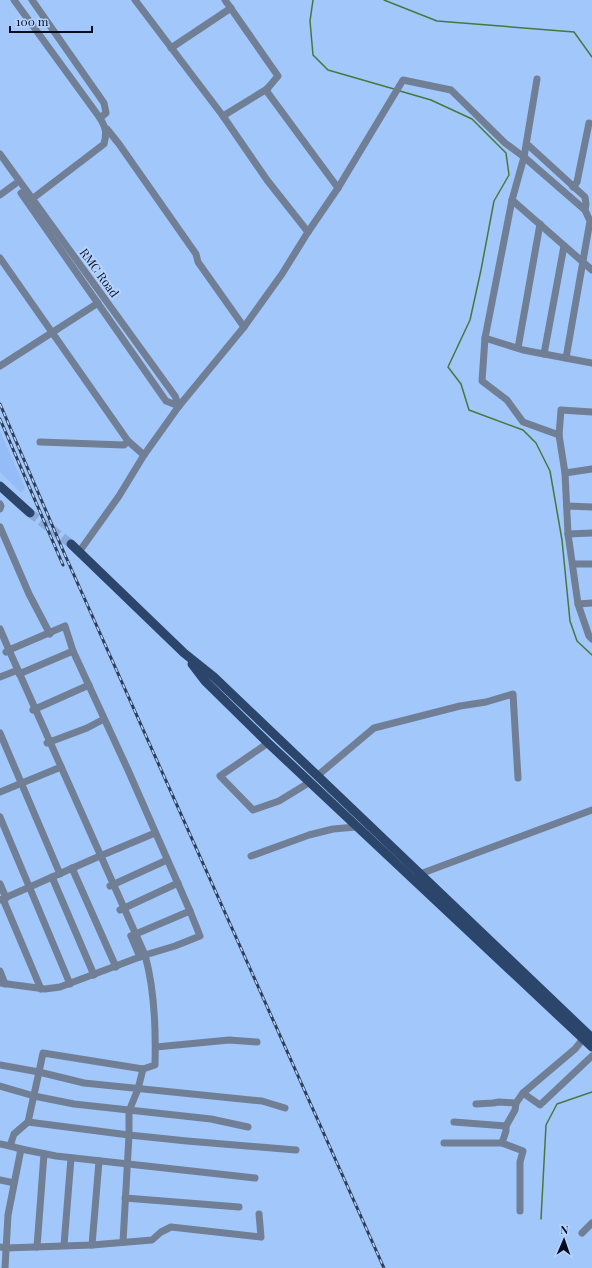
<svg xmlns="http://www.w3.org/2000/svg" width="592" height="1268" viewBox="0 0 592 1268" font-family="'Playfair Display',serif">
  <rect width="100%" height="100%" fill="#a2c7fb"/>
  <polygon fill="#94bcf6" points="0,431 25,488 21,493 0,472"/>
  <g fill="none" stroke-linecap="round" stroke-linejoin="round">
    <g stroke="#48773e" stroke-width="1.5">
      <polyline points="313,0 310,21 313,55 328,70 394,89"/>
      <polyline points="384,0 437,21 574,32 592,57"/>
      <polyline points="400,91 431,100 472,119 506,153 509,175 494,201 481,270 470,320 448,367 461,384 469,410 523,430 536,443 550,471 562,540 570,621 577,641 592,655"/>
      <polyline points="541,1219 546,1125 557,1104 592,1092"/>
    </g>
    <polyline stroke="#8aabda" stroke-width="9" stroke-dasharray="9 4.5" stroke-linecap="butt" points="30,513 71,544"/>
    <g stroke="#707f95" stroke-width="7">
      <path d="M14 0 100 118C106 128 107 133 104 144L32 199"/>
      <polyline points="32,0 104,103 106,113 100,118"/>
      <polyline points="135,0 223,116 267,180 308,232"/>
      <polyline points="171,48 231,8"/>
      <polyline points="537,79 524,157 585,210 590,221 566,358"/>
      <polyline points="267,89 268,93 338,188"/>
      <polyline points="223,116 267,89 278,76 225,0"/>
      <polyline points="107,129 119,144 196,254 198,262 244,327"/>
      <polyline points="527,144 585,197 586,204 585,210"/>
      <polyline points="0,154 175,396 179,406"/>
      <polyline points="573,187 577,182 589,123"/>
      <polyline points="21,193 166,401 179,406"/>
      <polyline points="0,195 15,184"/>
      <polyline points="512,200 592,270"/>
      <polyline points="0,258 128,441 144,455"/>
      <polyline points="518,348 540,224"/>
      <polyline points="544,354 564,246"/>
      <polyline points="0,366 98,303"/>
      <polyline points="592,412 561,410 559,435 565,473 568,534 578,604 589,636 592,639"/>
      <polyline points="559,435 523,422 507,400 482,381 485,338 523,350 592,363"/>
      <polyline points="40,442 124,445 128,441"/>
      <polyline points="565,473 592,469"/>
      <polyline points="0,504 1,506 0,509"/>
      <polyline points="567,506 592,507"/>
      <polyline points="0,527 29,594 50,634"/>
      <polyline points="568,534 592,533"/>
      <polyline points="79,552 119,496 144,455 179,406 244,327 282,274 308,232 338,188 403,80 451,90 505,143 524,157 512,200 485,338"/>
      <polyline points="573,564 592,564"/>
      <polyline points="578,604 592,603"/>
      <polyline points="0,629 9,650 65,626 73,651 128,770 190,911 200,936 175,946 145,955 60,987 45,989 0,983"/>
      <path d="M6 652 9 650 145 955C155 991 156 1029 155 1065L143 1069 138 1089 129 1111V1135L187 1141 296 1150"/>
      <polyline points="19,674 73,651"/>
      <polyline points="0,677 18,670"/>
      <polyline points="33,710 89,685"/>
      <polyline points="0,733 60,874"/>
      <polyline points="47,743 87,728 104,719"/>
      <polyline points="268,743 220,776 253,810 279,801 310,782"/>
      <polyline points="317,776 374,728 460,706 486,702 513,694 518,778"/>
      <polyline points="0,792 61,767"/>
      <polyline points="0,817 70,984"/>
      <polyline points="251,856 309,835 333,829 356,827"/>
      <polyline points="72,868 116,967"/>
      <polyline points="418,876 420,874 592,810"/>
      <polyline points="52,877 94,975"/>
      <polyline points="0,884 6,898"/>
      <polyline points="110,886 167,860"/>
      <polyline points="3,899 41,989"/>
      <polyline points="0,900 93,859 155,833"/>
      <polyline points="120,910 178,883"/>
      <polyline points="131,936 140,957"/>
      <polyline points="131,936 190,911"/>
      <polyline points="0,971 5,984"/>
      <polyline points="156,1047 229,1040 257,1042"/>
      <polyline points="0,1065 39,1072 84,1083 262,1101 285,1108"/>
      <polyline points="0,1086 34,1096 74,1104 211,1119 248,1127"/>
      <polyline points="523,1093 540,1105 592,1056"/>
      <polyline points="476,1104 493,1103 499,1102 516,1103"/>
      <polyline points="28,1122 39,1072 43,1053 143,1069"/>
      <polyline points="454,1122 506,1126"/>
      <polyline points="444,1143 502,1143 523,1151 520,1162 520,1211"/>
      <polyline points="502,1143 506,1131 506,1126 515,1110 516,1103 523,1093 575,1049 583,1039"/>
      <polyline points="0,1144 10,1146 14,1134 28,1122 129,1135 123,1242"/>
      <polyline points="21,1149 56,1156 255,1178"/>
      <polyline points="0,1180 14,1183"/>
      <polyline points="125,1198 239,1207"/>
      <polyline points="582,1233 592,1223"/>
      <polyline points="64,1245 71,1158"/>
      <polyline points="92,1245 99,1161"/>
      <polyline points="0,1247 6,1248 92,1245 152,1240 161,1232 171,1227 261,1237 259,1214"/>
      <polyline points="37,1247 44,1154"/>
      <polyline points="5,1268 8,1215 21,1149 10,1146"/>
    </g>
    <g stroke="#2b456b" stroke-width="9">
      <polyline points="0,486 30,513"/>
      <polyline points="71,544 184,653 214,677 592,1038"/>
      <polyline points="192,664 205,681 268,743 592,1047"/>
    </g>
    <g stroke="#2e3f5a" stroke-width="3">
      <g id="rail">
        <polyline points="0,404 65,555 384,1268"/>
        <polyline points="0,419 63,565"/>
      </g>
    </g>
    <use href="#rail" stroke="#b6d3fe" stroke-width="1.5" stroke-dasharray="4.5" stroke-linecap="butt"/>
  </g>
  <g text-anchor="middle" stroke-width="4" stroke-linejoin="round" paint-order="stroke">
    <g font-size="12" fill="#030d1f" stroke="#b6d3fe">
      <text transform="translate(99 273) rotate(54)" y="4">RMC Road</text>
    </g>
  </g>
  <g transform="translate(564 1240) rotate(2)" stroke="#b6d3fe" stroke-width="3" paint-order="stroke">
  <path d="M0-3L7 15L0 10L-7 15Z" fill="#030d1f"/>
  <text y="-6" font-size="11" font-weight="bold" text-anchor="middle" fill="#030d1f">N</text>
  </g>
  <path d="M10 26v6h82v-6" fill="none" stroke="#030d1f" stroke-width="2"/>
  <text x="16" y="26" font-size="12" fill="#030d1f" stroke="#b6d3fe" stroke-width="3" paint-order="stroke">100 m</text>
</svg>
